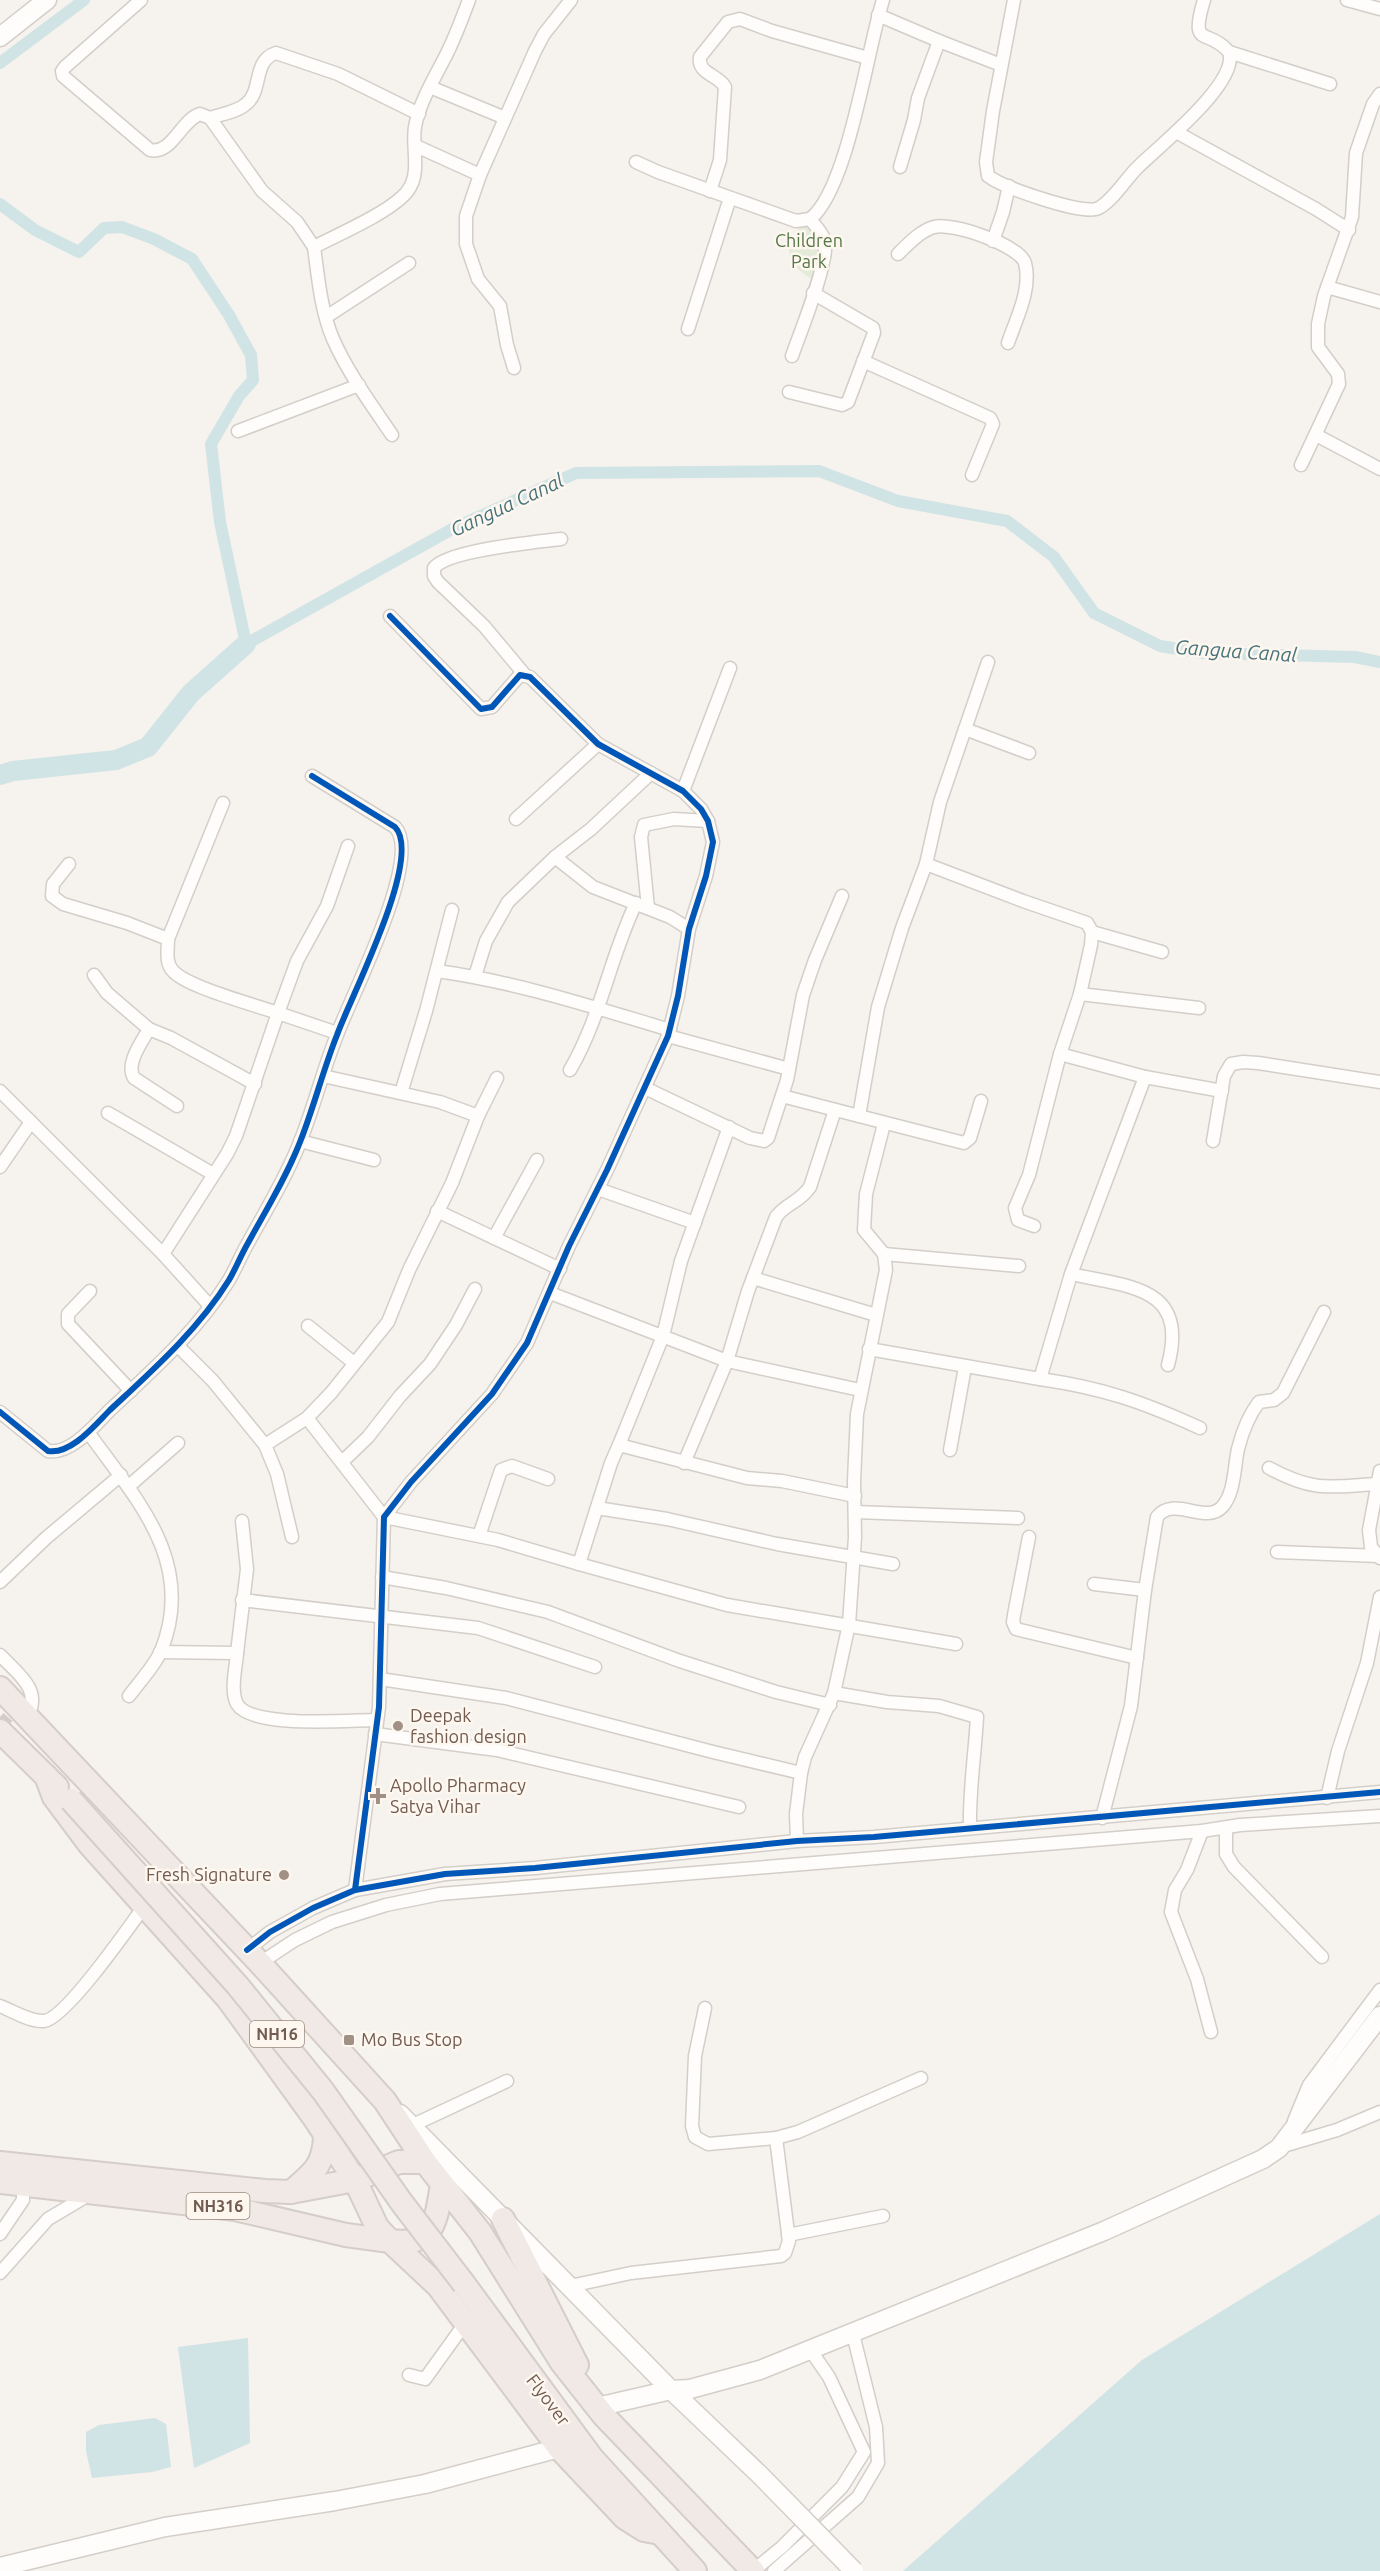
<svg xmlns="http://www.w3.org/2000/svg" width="1380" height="2571" viewBox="0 0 1380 2571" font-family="Ubuntu,sans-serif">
  <rect width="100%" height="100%" fill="#f6f2ed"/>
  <path fill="#e4ecd9" d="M818 208 825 211 820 224 832 255 817 282C810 279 803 273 797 268 776 246 803 225 818 208Z"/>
  <g fill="#d0e3e5">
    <polygon points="1380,2214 1380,2571 903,2571 1142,2360"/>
    <polygon points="248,2338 250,2443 194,2468 178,2347"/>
    <polygon points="155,2418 166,2424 171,2467 152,2472 92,2478 86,2451 86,2432 99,2425"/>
  </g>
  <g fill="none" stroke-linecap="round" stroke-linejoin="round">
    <g stroke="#d0e3e5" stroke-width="12">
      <polyline points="0,63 84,0"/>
      <polyline points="0,204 35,230 79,252 104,228 122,227 154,239 192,259 229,315 251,355 253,380 239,396 211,444 220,522 246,644 454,528 576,473 819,471 898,501 1007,521 1054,557 1094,613 1160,646 1203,653 1355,657 1380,662"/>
    </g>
    <polyline stroke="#d0e3e5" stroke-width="20" points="0,775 13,771 116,760 148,747 191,693 246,644"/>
    <polyline stroke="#d5ccc6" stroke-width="12" stroke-dasharray="12 6" stroke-linecap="butt" points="0,1726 21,1702"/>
    <g stroke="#d3cec8" stroke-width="15">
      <g id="street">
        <path d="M141 0 65 67 62 71 63 76 150 150C172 155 181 120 200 114L210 118 262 191 297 222 314 247C339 234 383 215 402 197 424 178 411 150 415 127 420 99 438 73 450 47 457 32 463 16 469 0"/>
        <path d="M1014 0 993 111 986 162 988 176C1004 188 1077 213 1096 209 1110 205 1127 177 1138 167 1158 147 1240 82 1229 52 1208 27 1189 50 1204 0"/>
        <polyline points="1347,0 1380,9"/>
        <polyline points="878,15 939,41"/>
        <polyline points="1229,52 1330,84"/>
        <polyline points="430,87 505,118"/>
        <path d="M210 118C221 114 237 112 246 104 263 91 252 61 276 53L338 74 419 114"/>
        <polyline points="1176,132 1316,209 1349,230"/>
        <polyline points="416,146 480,175 466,216 466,244 478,279 500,306 507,345 514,368"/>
        <path d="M636 162 658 172 796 221 810 219C848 190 867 50 883 0"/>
        <polyline points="900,167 914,120 918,98 939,41 1001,65"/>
        <polyline points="480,175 535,51 544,34 571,0"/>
        <path d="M710 191 720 160 725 87C719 75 697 74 700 57L728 22 740 19 772 31 868 58"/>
        <polyline points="993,241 1003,212 1009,186"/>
        <path d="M314 247C318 277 321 311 333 339 348 373 371 404 392 435"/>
        <path d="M898 254C908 244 920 231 934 227 952 222 1019 245 1025 263 1032 289 1016 319 1008 343"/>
        <polyline points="1327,287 1380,302"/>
        <polyline points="326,317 409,263"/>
        <polyline points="688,329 730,198"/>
        <path d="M792 356C800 333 828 264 825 243 824 234 815 226 810 219"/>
        <polyline points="863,361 990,418 993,424 972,475"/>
        <polyline points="789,392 842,405 848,402 874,333 873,328 813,293"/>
        <polyline points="238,431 359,385"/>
        <polyline points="1316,435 1380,469"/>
        <polyline points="1301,465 1339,384 1338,374 1318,347 1318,324 1324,296 1352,217 1356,153 1373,104 1380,94"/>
        <path d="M525 675 484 626 438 582 434 576V568C447 550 537 542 561 539"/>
        <polyline points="965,729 1029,753"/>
        <polyline points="683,791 730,668"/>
        <path d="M223 803 168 939C168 950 165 963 173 971 187 987 255 1005 278 1013L297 961 327 906 348 846"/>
        <polyline points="516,819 598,744"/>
        <polyline points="555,857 593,887 670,917 689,929"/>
        <polyline points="69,864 53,884 52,896 63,904 127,923 168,939"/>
        <polyline points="648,908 641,837 644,825 674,819 708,821"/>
        <polyline points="1092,932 1162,952"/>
        <path d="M437 971C517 982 593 1007 670 1030"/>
        <polyline points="94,975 107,993 149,1029 171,1038 255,1084"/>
        <polyline points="475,976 486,941 508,902 555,857 591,829 651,773"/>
        <polyline points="1080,994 1199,1008"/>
        <path d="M149 1029C142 1042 125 1064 134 1078L177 1106"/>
        <polyline points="668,1036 789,1069"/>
        <path d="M570 1070C601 1017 610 957 636 903"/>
        <polyline points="323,1076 440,1102 478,1116"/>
        <polyline points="1145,1077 1222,1091"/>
        <polyline points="645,1088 750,1138 764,1141 768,1138 787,1080 803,995 815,960 842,896"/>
        <polyline points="0,1091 163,1254"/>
        <polyline points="401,1093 426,1011 452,910"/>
        <polyline points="782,1096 859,1116"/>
        <polyline points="981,1101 970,1138 964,1143 859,1116 878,1007 902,928 926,864 940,802 988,662"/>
        <polyline points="108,1113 213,1174"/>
        <polyline points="300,1141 374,1160"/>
        <polyline points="1213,1141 1224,1076 1231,1064 1243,1062 1258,1063 1380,1082"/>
        <polyline points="0,1167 31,1122"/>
        <polyline points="598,1189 695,1223"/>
        <polyline points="437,1211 560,1269"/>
        <polyline points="1034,1226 1018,1220 1015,1208 1029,1175 1060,1054"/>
        <polyline points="494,1238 537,1160"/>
        <polyline points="884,1254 1019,1266"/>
        <path d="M1071 1274C1129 1287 1189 1286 1168 1365"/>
        <polyline points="753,1278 876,1315"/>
        <polyline points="90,1291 68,1314 68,1324 131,1391"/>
        <polyline points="550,1293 727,1361 860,1390"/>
        <polyline points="210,1306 163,1254 227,1154 236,1136 278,1013 337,1033"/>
        <polyline points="308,1326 354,1363"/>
        <polyline points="178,1346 213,1381 265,1445 277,1474 292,1537"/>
        <polyline points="869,1349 1040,1379 1071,1274 1145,1077 1060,1054 1080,994 1091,945 1092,932 1087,923 1023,901 926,864"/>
        <path d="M1040 1379C1103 1388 1143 1402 1200 1428"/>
        <path d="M0 1412 48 1451C71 1455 95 1425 110 1410 153 1370 198 1330 229 1280 236 1268 241 1255 248 1243 266 1210 286 1178 300 1142 314 1107 323 1070 337 1035 350 998 424 857 395 827L312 776"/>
        <polyline points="307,1418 384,1517 498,1540 579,1564"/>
        <path d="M88 1432C136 1499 197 1562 161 1651 154 1667 139 1682 129 1696"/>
        <polyline points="265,1445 307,1418 331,1393 388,1322 409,1270 452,1183 478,1116 497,1078"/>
        <polyline points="619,1445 663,1336 681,1261 729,1127"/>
        <polyline points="950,1450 965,1367"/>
        <polyline points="342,1462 368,1437 400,1396 430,1364 456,1325 475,1289"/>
        <path d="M684 1463 727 1361 748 1291 776 1217C786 1203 799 1203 810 1187L835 1110"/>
        <path d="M1269 1468C1314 1492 1328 1487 1376 1484"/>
        <polyline points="1380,1471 1369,1530 1371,1547 1380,1558"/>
        <polyline points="129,1486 178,1443"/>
        <polyline points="855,1496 782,1481 747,1478 619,1445 611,1463 579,1564 727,1605 956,1644"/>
        <polyline points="597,1508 667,1519 777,1544 893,1564"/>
        <polyline points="855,1512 1018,1518"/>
        <polyline points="479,1536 501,1470 512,1466 548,1479"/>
        <polyline points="1029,1537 1014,1615 1013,1622 1016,1629 1137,1658"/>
        <polyline points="1277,1552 1379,1556"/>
        <polyline points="382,1577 446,1588 548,1612 680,1661 776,1692 830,1705"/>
        <polyline points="0,1582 46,1538 121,1475"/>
        <polyline points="1094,1584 1145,1590"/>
        <polyline points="242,1600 478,1628 595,1667"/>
        <path d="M160 1652 237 1653C236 1668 230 1690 237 1704 252 1729 349 1720 377 1720"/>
        <polyline points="237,1653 247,1569 242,1521"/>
        <path d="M0 1655C18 1674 43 1690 27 1717"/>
        <polyline points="380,1679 506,1698 713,1752 801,1773"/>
        <path d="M834 1693 887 1702 939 1706 977 1717C975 1754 969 1791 970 1828"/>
        <polyline points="375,1734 497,1750 739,1807"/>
        <polyline points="1327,1798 1338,1751 1367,1663 1380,1597"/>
        <path d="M1102 1818 1131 1706 1145 1590 1157 1517C1174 1495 1205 1525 1222 1507 1235 1493 1234 1467 1238 1449 1242 1433 1249 1415 1259 1402L1274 1400 1283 1393 1324 1312"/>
        <polyline points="1226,1828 1226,1854 1234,1867 1322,1957"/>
        <polyline points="1202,1831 1187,1870 1175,1890 1171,1912 1197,1979 1211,2032"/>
        <polyline points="797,1841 796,1814 801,1773 805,1757 834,1693 849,1624 855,1537 854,1481 857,1414 886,1270 884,1254 864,1230 866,1194 884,1124"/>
        <polyline points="355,1890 379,1707 384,1517 411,1482 492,1394 527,1343 569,1246 607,1170 668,1036 678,996 689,929 706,876 713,842 708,821 701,809 683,791 598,744 530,677 520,675 492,707 481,709 390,616"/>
        <polyline points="247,1950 270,1932 313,1908 355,1890 445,1874 535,1868 797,1841 874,1837 1380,1792"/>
        <polyline points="260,1963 295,1940 332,1922 386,1905 440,1894 1202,1831 1240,1825 1380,1816"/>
        <path d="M0 2006C13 2011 30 2022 44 2021 65 2019 130 1926 145 1905"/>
        <polyline points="705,2008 695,2056 692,2126 695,2137 708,2144 776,2138"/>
        <polyline points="1294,2121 1309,2085 1380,1990"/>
        <polyline points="413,2125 507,2081"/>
        <polyline points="1280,2147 1337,2130 1380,2112"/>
        <polyline points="0,2234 23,2200 23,2185"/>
        <polyline points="788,2235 883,2216"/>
        <polyline points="0,2273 48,2219 90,2194"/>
        <polyline points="570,2286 631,2273 781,2256 785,2253 789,2241 776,2138 798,2132 921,2078"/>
        <polyline points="409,2375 425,2379 466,2322"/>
        <polyline points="753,2571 782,2547 842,2487 864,2452 829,2377 811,2351"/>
        <polyline points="774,2571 858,2497 878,2463 876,2427 853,2334"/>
      </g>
    </g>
    <g stroke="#d4cec8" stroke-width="21">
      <g id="secondary">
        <polyline points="0,37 47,0"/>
        <polyline points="400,2114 671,2390 761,2476"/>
        <polyline points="597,2407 671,2390 690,2389 760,2370 1104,2231 1263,2159 1279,2148 1380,2016"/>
        <polyline points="0,2567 165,2527 335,2501 425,2484 559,2448"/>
      </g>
    </g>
    <g stroke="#d5cdc8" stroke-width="26">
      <g id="highway">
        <polyline points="0,1688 257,1960 385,2101 425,2162 480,2232 562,2363 604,2416 753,2571"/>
        <polyline points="0,1731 57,1787"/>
        <path d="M425 2162H399L355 2180 377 2227 390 2241C435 2247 436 2220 442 2184"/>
        <polyline points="0,2163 265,2191 291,2192 355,2180 315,2119 228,1999 89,1844 54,1797 46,1776"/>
        <polyline points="0,2182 235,2209 346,2235 390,2241 438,2286 559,2448 625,2518 644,2530 660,2533"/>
        <path d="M291 2192C313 2173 324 2166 325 2136"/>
        <polyline points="503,2219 577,2365"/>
        <polyline points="464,2284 592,2458 695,2571"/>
      </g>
    </g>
    <use href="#street" stroke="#fefdfc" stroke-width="12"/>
    <use href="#secondary" stroke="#fefdfc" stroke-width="18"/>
    <use href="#highway" stroke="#f0e9e5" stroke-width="22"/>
    <g stroke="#d4cec8" stroke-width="21" stroke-linecap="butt">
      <polyline id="secondary-bridge" points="761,2476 854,2571"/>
    </g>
    <g stroke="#d5cdc8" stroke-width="26" stroke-linecap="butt">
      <polyline id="highway-bridge" points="71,1800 238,1986 323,2091 402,2203 464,2284"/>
    </g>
    <use href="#secondary-bridge" stroke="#fefdfc" stroke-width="18"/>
    <use href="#highway-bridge" stroke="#f0e9e5" stroke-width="22"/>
    <g stroke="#fdf7ef" stroke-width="10">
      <g id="cycleway">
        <path d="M0 1412 48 1451C71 1455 95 1425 110 1410 153 1370 198 1330 229 1280 236 1268 241 1255 248 1243 266 1210 286 1178 300 1142 314 1107 323 1070 337 1035 350 998 424 857 395 827L312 776"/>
        <polyline points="355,1890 379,1707 384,1517 411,1482 492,1394 527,1343 569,1246 607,1170 668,1036 678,996 689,929 706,876 713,842 708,821 701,809 683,791 598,744 530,677 520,675 492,707 481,709 390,616"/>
        <polyline points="247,1950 270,1932 313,1908 355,1890 445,1874 535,1868 797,1841 874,1837 1380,1792"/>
      </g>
    </g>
    <use href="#cycleway" stroke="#0057b8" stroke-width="6"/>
  </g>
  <g fill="#a09086" stroke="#fdf7ef" stroke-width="2">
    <circle cx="398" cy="1726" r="6"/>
    <path d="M375 1787h6v6h6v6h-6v6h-6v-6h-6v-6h6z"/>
    <circle cx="284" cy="1875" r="6"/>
    <rect x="343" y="2034" width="12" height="12" rx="3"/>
  </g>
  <g text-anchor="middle" stroke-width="5" stroke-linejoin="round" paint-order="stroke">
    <g fill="#fdf7ef" stroke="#9c8a7f" stroke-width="1.5">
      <rect x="250" y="2021" width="54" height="26" rx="4.5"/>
      <rect x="186.5" y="2193" width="63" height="26" rx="4.5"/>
    </g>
    <g font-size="16" font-weight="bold" fill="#725b4f">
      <text x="277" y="2040">NH16</text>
      <text x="218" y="2212">NH316</text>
    </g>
    <g font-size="18" fill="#567748" stroke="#fdf7ef">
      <text x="809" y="247">Children<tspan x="809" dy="21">Park</tspan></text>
    </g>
    <g font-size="18" fill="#725b4f" stroke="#fdf7ef" text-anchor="start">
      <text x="410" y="1722">Deepak<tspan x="410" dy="21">fashion design</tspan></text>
      <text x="390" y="1792">Apollo Pharmacy<tspan x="390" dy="21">Satya Vihar</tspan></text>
      <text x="272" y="1881" text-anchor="end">Fresh Signature</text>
      <text x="361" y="2046">Mo Bus Stop</text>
    </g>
    <g font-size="18" fill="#725b4f" stroke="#fdf7ef">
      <text transform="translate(548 2400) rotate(53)" y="6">Flyover</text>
    </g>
    <g font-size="20" font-style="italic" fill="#47747c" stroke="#fdf7ef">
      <text transform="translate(507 505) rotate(-25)" y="7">Gangua Canal</text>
      <text transform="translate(1236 651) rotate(4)" y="7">Gangua Canal</text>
    </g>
  </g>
</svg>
